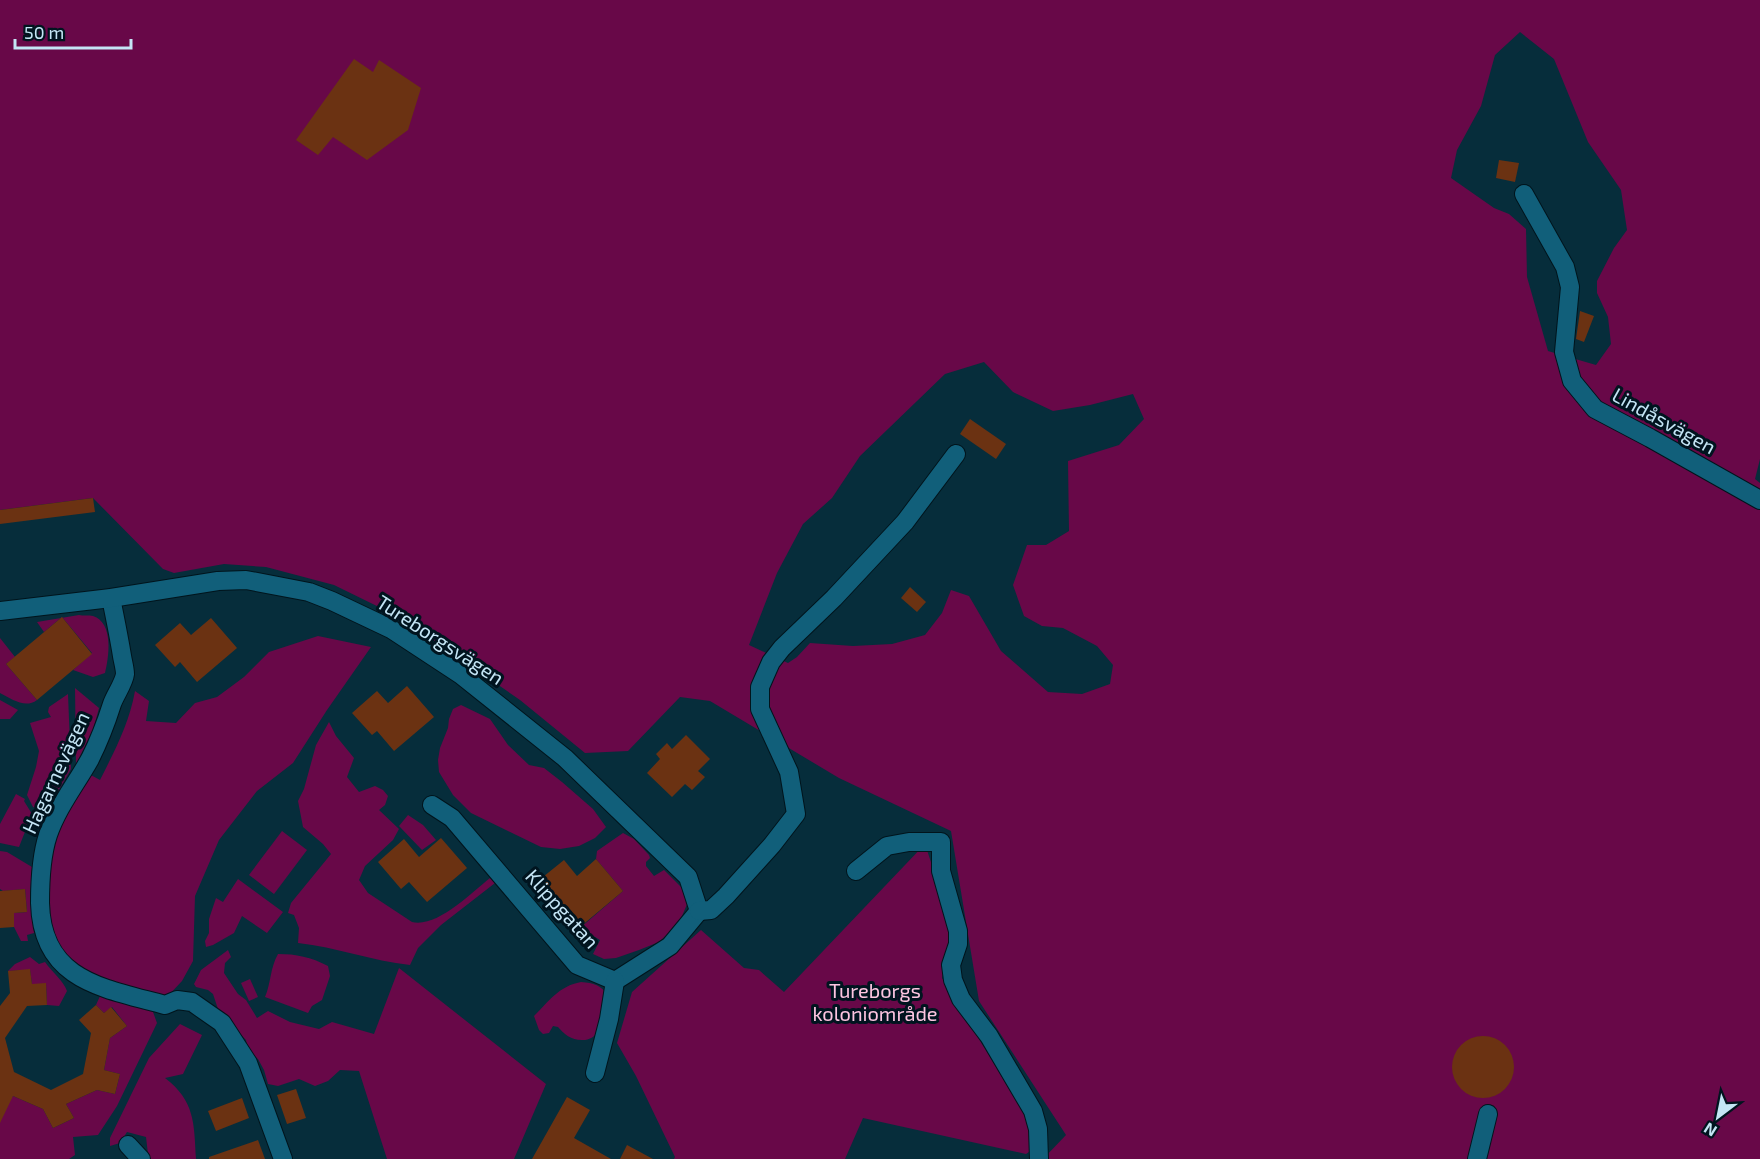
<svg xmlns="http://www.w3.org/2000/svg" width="1760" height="1159" viewBox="0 0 1760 1159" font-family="'Exo 2',sans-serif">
  <rect width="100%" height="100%" fill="#062d3b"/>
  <g fill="#680848" fill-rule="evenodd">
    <path d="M0 0H1760V459L1755 479 1760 483V1159H1043L1066 1135 979 1001 951 831 839 778 710 701 680 697 628 751 585 753 520 700 436 642 383 609 334 585 266 567 224 564 174 573 163 569 93 498 0 510ZM1520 32 1554 59 1588 142 1621 190 1627 230 1614 248 1597 281V293L1608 317 1611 344 1596 365 1548 351 1527 277 1526 229 1509 214 1494 208 1451 178 1457 150 1481 106 1495 55ZM984 362 1013 392 1053 411 1090 405 1133 394 1144 419 1119 445 1068 461 1069 531 1046 545H1027L1013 585 1024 616 1042 626 1063 628 1097 646 1113 665 1110 684 1082 694 1048 692 1001 651 969 596 951 590 942 613 925 635 892 644 853 646 810 643 797 657 788 663 749 645 777 573 803 524 832 498 860 456 945 374Z"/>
    <path d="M79 615C83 616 89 615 93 616 114 623 109 657 105 673L93 677 73 670 92 653 62 617 44 632 37 622Z"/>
    <path d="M318 636 371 647 327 710 293 763 257 791 219 840 195 896 193 961 182 981 167 997C144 991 118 988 96 979 42 959 42 880 56 834 61 817 80 790 89 774L100 780C115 750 129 724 135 691L149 701 146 721 176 723 195 703 217 697 244 677 269 652Z"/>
    <path d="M0 638 15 657 6 664 37 700C25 709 12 699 0 693Z"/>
    <polygon points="75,688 99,708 93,730 76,764"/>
    <polygon points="68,694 71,769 46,812 33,807 27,795 36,767 39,751 30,723 51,717 48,712 49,707"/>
    <polygon points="0,700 18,710 10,719 0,719"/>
    <polygon points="461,705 490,719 508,745 529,765 544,768 562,782 593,809 606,827 595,838 579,846 560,849 541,847 471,813 453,795 439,772 438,760 440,748 448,728 449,719 453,709"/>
    <path d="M329 722 336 736 354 758 347 777 359 792 375 786 383 790 388 796 385 805 379 810 399 829 393 840 365 866 359 880 368 893 412 922C437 928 471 893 490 878L495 883 441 925 418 948 410 965C372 961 336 947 298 943L299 928 294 915 288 913 291 903 331 854 323 844 303 827 298 801 304 789 316 745Z"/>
    <polygon points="16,794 25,799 24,801 32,814 19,847 0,843 0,824"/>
    <polygon points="408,815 423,825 436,840 422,850 399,826"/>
    <polygon points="282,831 307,850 274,894 249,875"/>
    <polygon points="623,833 634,839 649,855 650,858 646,862 646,866 654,876 664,870 686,892 688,902 679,923 659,942 639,950 616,958 604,959 593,954 600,940 580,928 623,891 596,859 597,851"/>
    <polygon points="925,844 953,929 942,978 1042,1143 1026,1154 863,1118 845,1159 674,1159 675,1157 636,1076 617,1043 632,992 701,930 744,968 759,970 784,992"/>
    <polygon points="0,851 7,852 32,867 30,897 34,933 27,935 28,941 21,941 14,927 14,913 27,912 25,889 3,891 0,889"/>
    <polygon points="238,879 283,912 267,933 242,916 234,933 213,945 206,947 205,941 209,933 209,919 216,898 223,902"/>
    <polygon points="228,950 231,957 225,963 224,973 238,994 246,1000 257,1018 268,1011 290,1022 319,1029 332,1022 374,1034 399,968 546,1084 514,1159 387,1159 359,1071 340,1070 328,1081 315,1086 299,1079 278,1086 268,1084 264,1070 258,1059 248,1051 246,1040 219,1012 213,994 208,990 196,987 194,984 201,970"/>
    <path d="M278 954C296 954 311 957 328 966L330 976 322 1000 312 1006 308 1013 265 997C271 983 270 968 278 954Z"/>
    <path d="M30 957 39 964 45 962C52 972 63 980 67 991L59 1006 47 1005 46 984H32L30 970 8 971 15 964Z"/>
    <polygon points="250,979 258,997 249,1001 241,983"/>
    <path d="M581 982C594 983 601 985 608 996 604 1012 603 1041 582 1040 571 1040 564 1034 558 1027L553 1026 549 1033 543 1034 539 1030 534 1016C549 1001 559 986 581 982Z"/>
    <polygon points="100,996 147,1008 153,1012 157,1023 117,1106 98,1135 73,1137 75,1155 69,1159 0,1159 0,1106 13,1096 43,1109 53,1128 74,1118 66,1104 97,1090 115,1094 120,1074 104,1070 110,1038 127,1026 112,1007 104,1013 96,1005"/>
    <path d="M180 1024 202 1035 183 1074 165 1078C195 1101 194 1123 196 1159H151L148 1154 146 1137 127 1132 120 1143 110 1146V1138L149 1058Z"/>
  </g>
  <g fill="#6b3212">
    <polygon points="354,59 373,72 379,60 421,88 408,130 367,160 333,137 318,155 296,140"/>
    <polygon points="1499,160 1519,163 1515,182 1496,178"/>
    <polygon points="1580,311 1594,316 1584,342 1576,339"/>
    <polygon points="970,419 1006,444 996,459 960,434"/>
    <polygon points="93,498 95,512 0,524 0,510"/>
    <polygon points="910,587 926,602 917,612 901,598"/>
    <polygon points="62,617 92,654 37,700 6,664"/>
    <polygon points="211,618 237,648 197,682 180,662 175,667 155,645 180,623 191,635"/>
    <polygon points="407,686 434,717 394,751 377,731 372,735 352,713 377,691 388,703"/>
    <polygon points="686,735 710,759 698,771 705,777 692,790 685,784 672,797 647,773 660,759 656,754 667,743 672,749"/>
    <polygon points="441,838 467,868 427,902 409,882 401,889 378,862 404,839 419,857"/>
    <polygon points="596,859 623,891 580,927 560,904 554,910 533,885 564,860 577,876"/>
    <polygon points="25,889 27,912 14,913 14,927 0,928 0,891"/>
    <polygon points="30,969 32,984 46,983 47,1005 27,1006 5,1038 14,1072 51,1090 83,1074 91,1033 79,1020 96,1005 104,1013 111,1007 127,1026 110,1038 104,1070 120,1074 115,1094 97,1090 66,1104 74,1118 53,1128 43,1109 13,1096 0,1123 0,1006 10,993 8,971"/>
    <circle cx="1483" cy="1067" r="31"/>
    <polygon points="296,1089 306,1118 287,1124 277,1095"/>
    <polygon points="567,1097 590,1110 574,1138 611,1159 532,1159"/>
    <polygon points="242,1098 249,1118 216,1131 208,1111"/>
    <polygon points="258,1140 265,1159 209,1159 209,1157"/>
    <polygon points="627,1145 653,1159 620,1159"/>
  </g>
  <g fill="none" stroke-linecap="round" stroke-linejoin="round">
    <g stroke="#01141c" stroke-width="20">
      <g id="minor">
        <polyline points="1524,194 1565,267 1570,287 1564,352 1572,381 1595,409 1650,438 1760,500"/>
        <path d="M111 598C115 618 119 637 122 656 123 662 125 669 125 674 124 683 115 695 112 704 106 723 99 741 90 759 76 784 57 808 48 835 41 856 40 881 40 903 42 981 103 988 165 1005L177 1000 192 1002 222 1023 248 1063 283 1159"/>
        <polyline points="0,611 111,598 218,581 246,580 309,592 332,601 391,629 461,675 565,758 688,877 699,911"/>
        <polyline points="432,805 452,818 577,965 615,981 670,946 699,911"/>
        <polyline points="856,871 887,846 909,842 941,842 941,871 958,931 958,944 951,965 953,980 961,999 989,1036 1033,1111 1038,1129 1039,1159"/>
        <polyline points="699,911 711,910 726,896 772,845 796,814 789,772 760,709 760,687 771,662 782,648 834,598 905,522 956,454"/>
        <polyline points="595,1073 609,1019 615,981"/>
        <polyline points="128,1145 141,1159"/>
        <polyline points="1477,1159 1488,1114"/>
      </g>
    </g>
    <use href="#minor" stroke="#115f7a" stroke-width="18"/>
  </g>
  <g text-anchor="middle" stroke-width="6" stroke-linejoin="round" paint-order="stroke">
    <g font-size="20" fill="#c4e5f5" stroke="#00141f">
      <text transform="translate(1664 421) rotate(29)" y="7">Lindåsvägen</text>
      <text transform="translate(440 640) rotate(33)" y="7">Tureborgsvägen</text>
      <text transform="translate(56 773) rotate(-65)" y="7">Hagarnevägen</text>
      <text transform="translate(562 909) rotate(48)" y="7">Klippgatan</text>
    </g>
    <g font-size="20" fill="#fdc5e1" stroke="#00141f">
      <text x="875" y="998">Tureborgs<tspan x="875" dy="23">koloniområde</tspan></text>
    </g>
  </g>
  <g transform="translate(1718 1117) rotate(212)" stroke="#00141f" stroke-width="4.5" paint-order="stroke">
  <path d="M0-4.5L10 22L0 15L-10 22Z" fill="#c4e5f5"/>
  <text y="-9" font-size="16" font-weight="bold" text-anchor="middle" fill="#c4e5f5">N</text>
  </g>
  <path d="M15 39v9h116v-9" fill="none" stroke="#c4e5f5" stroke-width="3"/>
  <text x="24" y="39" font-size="18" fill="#c4e5f5" stroke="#00141f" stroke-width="4.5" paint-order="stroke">50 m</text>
</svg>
